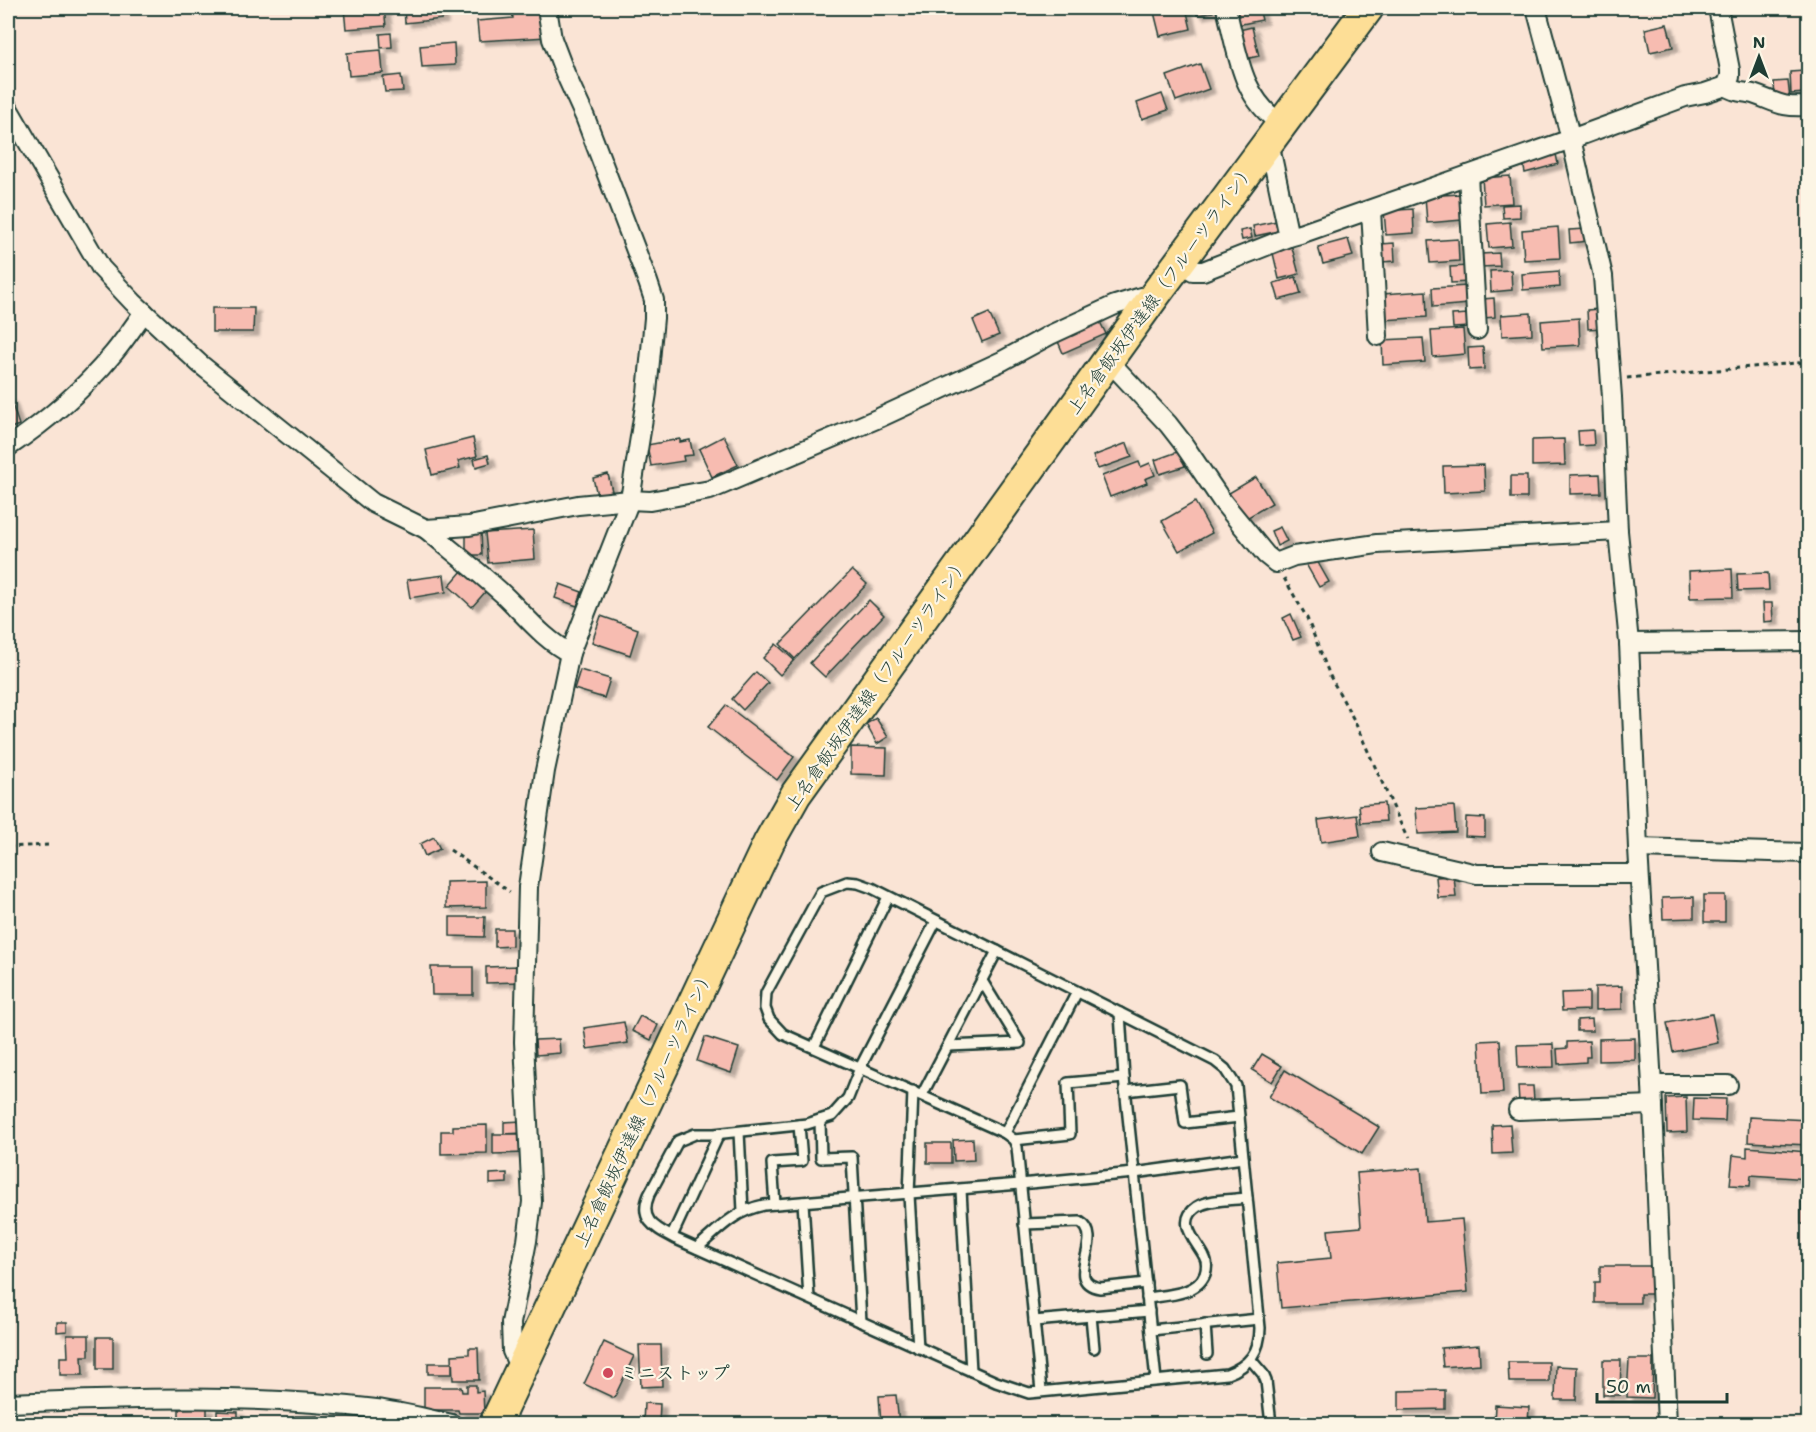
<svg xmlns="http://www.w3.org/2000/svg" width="1816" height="1432" viewBox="0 0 1816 1432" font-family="'Shantell Sans','Klee One',sans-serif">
  <defs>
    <filter id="shadow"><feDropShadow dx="6" dy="4" stdDeviation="1.5" flood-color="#0004"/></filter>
  </defs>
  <rect width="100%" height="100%" fill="#fae4d5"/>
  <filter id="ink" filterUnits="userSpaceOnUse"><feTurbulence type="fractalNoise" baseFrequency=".0167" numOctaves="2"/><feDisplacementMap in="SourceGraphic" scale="12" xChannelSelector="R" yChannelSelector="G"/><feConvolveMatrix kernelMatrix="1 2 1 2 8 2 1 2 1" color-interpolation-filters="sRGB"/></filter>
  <g filter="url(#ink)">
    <g fill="#f7bcb1" stroke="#1f3d34" stroke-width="1.5" filter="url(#shadow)">
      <polygon points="358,8 384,8 386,26 346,29 344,9"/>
      <polygon points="404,8 441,8 442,19 405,23"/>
      <polygon points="544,8 547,37 479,41 477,21 513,18 512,10"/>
      <polygon points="1174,8 1186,8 1191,29 1160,36 1154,12"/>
      <polygon points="1195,8 1212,8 1213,12 1197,15"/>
      <polygon points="1233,8 1259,8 1262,20 1237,25"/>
      <polygon points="1667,24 1673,47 1650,52 1645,29"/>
      <polygon points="1252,27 1259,56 1245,59 1239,30"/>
      <polygon points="391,33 392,47 381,48 380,34"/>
      <polygon points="454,43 455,65 422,67 420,46"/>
      <polygon points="381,50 383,73 349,76 347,53"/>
      <polygon points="1200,64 1209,89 1176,101 1167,76"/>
      <polygon points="1804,71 1805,93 1791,94 1790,72"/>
      <polygon points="401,75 403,91 385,92 383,77"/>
      <polygon points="1788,81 1790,100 1775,101 1774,82"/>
      <polygon points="1162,94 1168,110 1142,119 1137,103"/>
      <polygon points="1556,154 1558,164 1525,173 1523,163"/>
      <polygon points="1510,176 1512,203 1484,205 1482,178"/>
      <polygon points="1460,194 1462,220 1427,223 1425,196"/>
      <polygon points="1520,204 1520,217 1503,218 1502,205"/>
      <polygon points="1413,209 1414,233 1386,235 1384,211"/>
      <polygon points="1277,221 1279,231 1255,236 1253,226"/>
      <polygon points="1510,222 1512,246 1489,248 1487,224"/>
      <polygon points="1558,227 1560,258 1524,260 1522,230"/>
      <polygon points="1250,229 1252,238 1242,240 1240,231"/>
      <polygon points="1587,229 1588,241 1570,243 1569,230"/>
      <polygon points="1348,239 1353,256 1323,264 1318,247"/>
      <polygon points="1458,239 1459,261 1430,263 1428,241"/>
      <polygon points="1394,243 1395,261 1382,262 1381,244"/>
      <polygon points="1291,244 1299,274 1279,279 1272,249"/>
      <polygon points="1499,253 1500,266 1482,267 1481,254"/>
      <polygon points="1468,266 1469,282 1451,283 1450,267"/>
      <polygon points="1511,270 1512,290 1491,292 1490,271"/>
      <polygon points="1559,271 1560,287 1523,290 1522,274"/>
      <polygon points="1296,277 1301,294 1279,300 1274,283"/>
      <polygon points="1468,286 1469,304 1433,307 1432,288"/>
      <polygon points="1426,291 1427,317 1384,320 1382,294"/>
      <polygon points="1494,298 1495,317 1484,318 1483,299"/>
      <polygon points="212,308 254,308 253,332 212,332"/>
      <polygon points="1599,309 1601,328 1588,329 1587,310"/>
      <polygon points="989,313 999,335 982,342 973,320"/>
      <polygon points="1531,313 1532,334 1502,336 1501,315"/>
      <polygon points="1468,314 1469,327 1453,328 1452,315"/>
      <polygon points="1098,318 1106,334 1063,353 1056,337"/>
      <polygon points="1579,318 1580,345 1543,347 1541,321"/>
      <polygon points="1463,329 1465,354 1433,357 1431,331"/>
      <polygon points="1423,338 1425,362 1383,365 1382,340"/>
      <polygon points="1483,347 1484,369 1469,370 1468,348"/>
      <polygon points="10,398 19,425 8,429 8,399"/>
      <polygon points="1593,430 1594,445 1579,446 1578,431"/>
      <polygon points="724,436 738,465 712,477 699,449"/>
      <polygon points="473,438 477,456 458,461 460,468 432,475 426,450"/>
      <polygon points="680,439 680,442 690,440 693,455 683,456 684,461 651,466 647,445"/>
      <polygon points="1564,439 1565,465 1532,466 1532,440"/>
      <polygon points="1127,443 1132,457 1098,469 1093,456"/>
      <polygon points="1180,451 1185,466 1160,474 1155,460"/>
      <polygon points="488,455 490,463 476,467 474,459"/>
      <polygon points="1139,462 1141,467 1150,463 1155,475 1145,479 1147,483 1110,497 1102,476"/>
      <polygon points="1484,465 1485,491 1444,493 1443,466"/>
      <polygon points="608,474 612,491 597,495 593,478"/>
      <polygon points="1600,474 1601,493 1570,494 1570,475"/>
      <rect x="1511" y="476" width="16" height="22"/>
      <polygon points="1256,477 1272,503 1245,519 1229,493"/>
      <polygon points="1195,502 1212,533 1179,551 1162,521"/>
      <polygon points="1280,527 1287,541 1277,546 1271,531"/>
      <polygon points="533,530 535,559 488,563 485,533"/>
      <polygon points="481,532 482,555 466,555 466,533"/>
      <polygon points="1316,559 1329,582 1319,587 1306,564"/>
      <polygon points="1732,569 1733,597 1690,598 1689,571"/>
      <polygon points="852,570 867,584 795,659 780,644"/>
      <polygon points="462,571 487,590 472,607 449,586"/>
      <polygon points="1768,573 1769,590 1738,591 1737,574"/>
      <polygon points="444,575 446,592 410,598 407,580"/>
      <polygon points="560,584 582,592 577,606 555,598"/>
      <polygon points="869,600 884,615 825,677 810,663"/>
      <polygon points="1763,603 1772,603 1773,621 1764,622"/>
      <polygon points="1291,614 1301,637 1293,640 1283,618"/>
      <polygon points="601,616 638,629 630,655 592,642"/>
      <polygon points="776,644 794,660 780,675 763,658"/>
      <polygon points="580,670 610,679 604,698 574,689"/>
      <polygon points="756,672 768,683 743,710 732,699"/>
      <polygon points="726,705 794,757 777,780 708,727"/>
      <polygon points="876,718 888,737 877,744 866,724"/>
      <polygon points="851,747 887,748 886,775 851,774"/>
      <polygon points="1384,803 1386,821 1361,823 1359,805"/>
      <polygon points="1454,806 1456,832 1418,834 1416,808"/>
      <polygon points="1357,815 1360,836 1321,842 1318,820"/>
      <polygon points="1466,817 1485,818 1485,837 1465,836"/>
      <polygon points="434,837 440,849 425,856 420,844"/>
      <polygon points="1454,876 1456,897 1438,898 1436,877"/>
      <polygon points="486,881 486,907 446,908 446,882"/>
      <rect x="1704" y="895" width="21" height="27"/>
      <polygon points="1694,897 1694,918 1663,919 1662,898"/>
      <polygon points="450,917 485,917 484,937 450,936"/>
      <polygon points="495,929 512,929 512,946 495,947"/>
      <polygon points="519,966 519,982 486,983 486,967"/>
      <polygon points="431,967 473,967 473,995 432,995"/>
      <polygon points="1622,986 1622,1009 1595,1010 1595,987"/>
      <polygon points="1589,992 1589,1010 1562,1011 1561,993"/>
      <polygon points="1712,1014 1718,1043 1673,1052 1667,1023"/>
      <polygon points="640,1016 658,1025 651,1040 632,1031"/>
      <polygon points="1592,1019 1593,1031 1577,1031 1577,1020"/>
      <polygon points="624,1022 628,1043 587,1049 584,1028"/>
      <polygon points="705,1037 739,1048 731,1073 697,1061"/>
      <polygon points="1635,1038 1635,1060 1599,1061 1599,1039"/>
      <polygon points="559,1039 560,1053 536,1055 535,1040"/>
      <polygon points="1500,1040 1503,1093 1482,1094 1479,1041"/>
      <polygon points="1589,1041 1590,1057 1586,1057 1586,1062 1558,1064 1557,1049 1567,1048 1567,1042"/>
      <polygon points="1553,1044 1554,1067 1518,1068 1517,1045"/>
      <polygon points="1262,1054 1282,1066 1272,1082 1252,1070"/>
      <polygon points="1285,1070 1379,1127 1362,1154 1269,1097"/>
      <polygon points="1518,1086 1533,1086 1534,1101 1519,1102"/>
      <polygon points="1686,1097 1687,1132 1667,1133 1666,1098"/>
      <polygon points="1694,1098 1726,1099 1725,1121 1693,1120"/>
      <polygon points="1749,1117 1808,1120 1808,1145 1748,1142"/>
      <polygon points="522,1121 523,1133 504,1134 504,1122"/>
      <polygon points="1510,1124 1512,1153 1493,1154 1492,1125"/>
      <polygon points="487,1125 487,1153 441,1154 441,1131 453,1131 453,1126"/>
      <polygon points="493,1134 525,1134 525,1153 493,1154"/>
      <polygon points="973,1139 974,1160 954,1161 953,1140"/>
      <rect x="927" y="1143" width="24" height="20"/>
      <polygon points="1747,1147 1808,1152 1808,1179 1751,1175 1750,1186 1730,1185 1733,1155 1747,1157"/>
      <polygon points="1421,1168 1425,1222 1462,1219 1468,1292 1281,1308 1277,1263 1331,1258 1328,1230 1361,1227 1357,1173"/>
      <polygon points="507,1173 507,1183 490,1184 490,1174"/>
      <rect x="1801" y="1202" width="7" height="22"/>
      <polygon points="1600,1266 1654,1266 1654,1294 1640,1294 1640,1303 1595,1303 1595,1282 1600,1282"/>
      <polygon points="1804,1277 1808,1277 1808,1300 1805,1300"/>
      <polygon points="1803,1316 1808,1316 1808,1340 1804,1340"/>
      <polygon points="57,1322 67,1322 67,1331 57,1332"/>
      <polygon points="67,1335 89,1335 89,1356 82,1356 83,1375 60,1375 60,1357 68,1357"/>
      <rect x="97" y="1337" width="16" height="32"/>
      <polygon points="604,1342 634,1356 614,1398 584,1384"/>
      <polygon points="639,1345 661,1345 662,1386 641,1387"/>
      <polygon points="1479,1345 1480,1364 1443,1367 1441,1348"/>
      <polygon points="469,1348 478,1348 479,1380 453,1380 452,1355 469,1354"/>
      <polygon points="1629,1359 1653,1359 1652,1398 1627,1397"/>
      <polygon points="1603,1360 1621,1360 1620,1395 1603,1395"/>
      <polygon points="1508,1362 1549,1362 1549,1382 1509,1382"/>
      <rect x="428" y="1363" width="24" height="11"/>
      <polygon points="1556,1366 1577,1367 1576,1400 1555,1400"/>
      <polygon points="467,1385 476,1385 476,1392 483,1391 484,1413 459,1413 458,1410 424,1410 424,1387 461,1387 462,1392 467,1392"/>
      <polygon points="1445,1390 1445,1409 1399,1410 1399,1391"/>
      <polygon points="896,1395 899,1424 881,1424 879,1396"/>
      <polygon points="644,1403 660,1404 659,1424 643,1424"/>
      <polygon points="1495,1405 1529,1407 1528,1424 1494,1424"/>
      <polygon points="207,1408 207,1424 179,1424 179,1409"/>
      <polygon points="217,1411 238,1412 238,1424 217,1424"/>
      <polygon points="295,1416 318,1416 318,1424 294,1424"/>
      <polygon points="772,1419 802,1423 802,1424 771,1424"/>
      <rect x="1372" y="1422" width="62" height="2"/>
    </g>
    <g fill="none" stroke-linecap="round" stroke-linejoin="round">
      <g stroke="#1f3d34" stroke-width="14">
        <g id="service">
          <path d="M936 921 860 1068 848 1098 832 1116 807 1124 714 1134H695L678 1141 649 1195C638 1221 656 1228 676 1239L996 1382 1029 1393 1227 1374C1249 1366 1260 1352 1260 1328L1236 1086 1225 1069 1215 1061 872 888 858 883 847 882 821 892 766 993 765 1008 769 1019 783 1034 1005 1133 1014 1140 1017 1147 1041 1391"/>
          <polyline points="1120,1013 1124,1078 1156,1380"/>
          <polyline points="948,1046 1020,1043 982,981"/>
          <polyline points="814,1047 888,897"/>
          <polyline points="913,1091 909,1195 918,1348"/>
          <polyline points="1125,1091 1180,1085 1185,1123 1239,1117"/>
          <polyline points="922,1095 997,951"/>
          <polyline points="820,1120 821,1158 852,1157 861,1322"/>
          <polyline points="739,1132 743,1211"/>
          <polyline points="1005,1133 1077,992"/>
          <polyline points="1014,1140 1070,1134 1068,1083 1124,1078"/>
          <polyline points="961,1190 971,1371"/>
          <polyline points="803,1202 809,1298"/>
          <polyline points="775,1204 772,1163 802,1161 799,1125"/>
          <path d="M1024 1224 1080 1222C1107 1238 1061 1282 1100 1288L1146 1283"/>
          <polyline points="672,1236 719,1134"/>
          <path d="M697 1248C719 1229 734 1211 764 1205L1020 1184 1134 1173 1243 1158"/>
          <path d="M1147 1298C1166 1295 1197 1295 1205 1274 1207 1268 1207 1261 1204 1256 1197 1242 1175 1222 1197 1207 1209 1199 1232 1200 1247 1198"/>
          <polyline points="1091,1316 1094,1348"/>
          <polyline points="1034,1321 1149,1311"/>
          <polyline points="1205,1324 1207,1354"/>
          <polyline points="1151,1330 1259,1319"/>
          <polyline points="1251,1360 1263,1374 1266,1381 1271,1424"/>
        </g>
      </g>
      <g stroke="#1f3d34" stroke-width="22">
        <g id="minor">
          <path d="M1226 8C1238 52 1240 96 1281 124"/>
          <polyline points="1536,8 1571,139 1603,276 1612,397 1618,531 1629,643 1638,848 1652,1085 1667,1424"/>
          <path d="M1726 86C1733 92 1744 92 1753 94 1777 102 1780 108 1808 106"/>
          <polyline points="8,108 101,268 133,302 200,364 373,503 426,529 469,526 578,505 630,500 650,501 710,490 879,418 1002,361 1050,335 1115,305 1141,297 1152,299"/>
          <polyline points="1269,142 1289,237 1300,234 1571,139 1685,97 1705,93 1726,86 1730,77 1730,70 1718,8"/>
          <polyline points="1468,175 1477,330"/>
          <polyline points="1371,210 1378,336"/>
          <polyline points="1180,262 1193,271 1203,271 1289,237"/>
          <polyline points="1108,360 1168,424 1182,442 1222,501 1266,555 1276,563 1294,556 1377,544 1618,531"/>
          <path d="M8 447C47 421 83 390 113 354 124 341 134 326 144 312"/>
          <path d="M426 529C452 551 479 572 504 595 525 615 544 640 570 653"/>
          <polyline points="1629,643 1808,641"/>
          <polyline points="1638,848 1808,853"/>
          <polyline points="1382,852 1477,874 1639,874"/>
          <polyline points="1652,1085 1728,1085"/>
          <polyline points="1518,1110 1653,1105"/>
          <polyline points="523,1366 515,1358 512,1351 511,1323 527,1241 532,1202 524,1042 528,887 545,771 570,653 630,500 647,393 654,318 654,300 648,282 585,117 565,73 552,39 547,8"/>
          <path d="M8 1403C131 1398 252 1394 376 1409 401 1412 427 1419 452 1424"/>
        </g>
      </g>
      <g stroke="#1f3d34" stroke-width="34">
        <polyline id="primary" points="495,1424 769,842 796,794 1152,299 1368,8"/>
      </g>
      <g stroke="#1f3d34" stroke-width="3" stroke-dasharray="4.5 4.5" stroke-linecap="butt">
        <polyline points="1627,378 1808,362"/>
        <polyline points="1284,578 1307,618 1330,676 1354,720 1408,840"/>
        <polyline points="8,847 48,845"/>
        <polyline points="450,850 510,892"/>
      </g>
      <use href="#service" stroke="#fcf5e5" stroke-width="9"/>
      <use href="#minor" stroke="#fcf5e5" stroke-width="18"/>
      <use href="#primary" stroke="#fdde96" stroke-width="30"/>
    </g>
  </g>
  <circle fill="#d1495b" stroke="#fcf5e5" stroke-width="2" cx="608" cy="1373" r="6"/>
  <g text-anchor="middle" stroke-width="4.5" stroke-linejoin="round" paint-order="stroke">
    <g font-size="18" fill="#1f3d34" stroke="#fcf5e5">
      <text transform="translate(1161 289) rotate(-54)" y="6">上名倉飯坂伊達線（フルーツライン）</text>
      <text transform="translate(877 684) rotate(-55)" y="6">上名倉飯坂伊達線（フルーツライン）</text>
      <text transform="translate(644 1108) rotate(-65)" y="6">上名倉飯坂伊達線（フルーツライン）</text>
    </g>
    <g font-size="18" font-weight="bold" fill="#1f3d34" stroke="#fcf5e5" text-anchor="start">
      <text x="620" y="1379">ミニストップ</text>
    </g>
  </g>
  <rect width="1816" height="1432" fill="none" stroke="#fcf5e5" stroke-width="30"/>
  <rect x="15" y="15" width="1786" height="1402" fill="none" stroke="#1f3d34" stroke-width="2" filter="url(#ink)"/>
  <g transform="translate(1759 57)" stroke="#fcf5e5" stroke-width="4.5" paint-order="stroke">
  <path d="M0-4.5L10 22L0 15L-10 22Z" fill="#1f3d34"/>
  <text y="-9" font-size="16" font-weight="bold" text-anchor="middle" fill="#1f3d34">N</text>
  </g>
  <path d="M1597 1393v9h130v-9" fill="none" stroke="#1f3d34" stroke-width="3"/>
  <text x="1606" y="1393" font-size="18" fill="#1f3d34" stroke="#fcf5e5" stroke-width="4.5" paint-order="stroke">50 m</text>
</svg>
